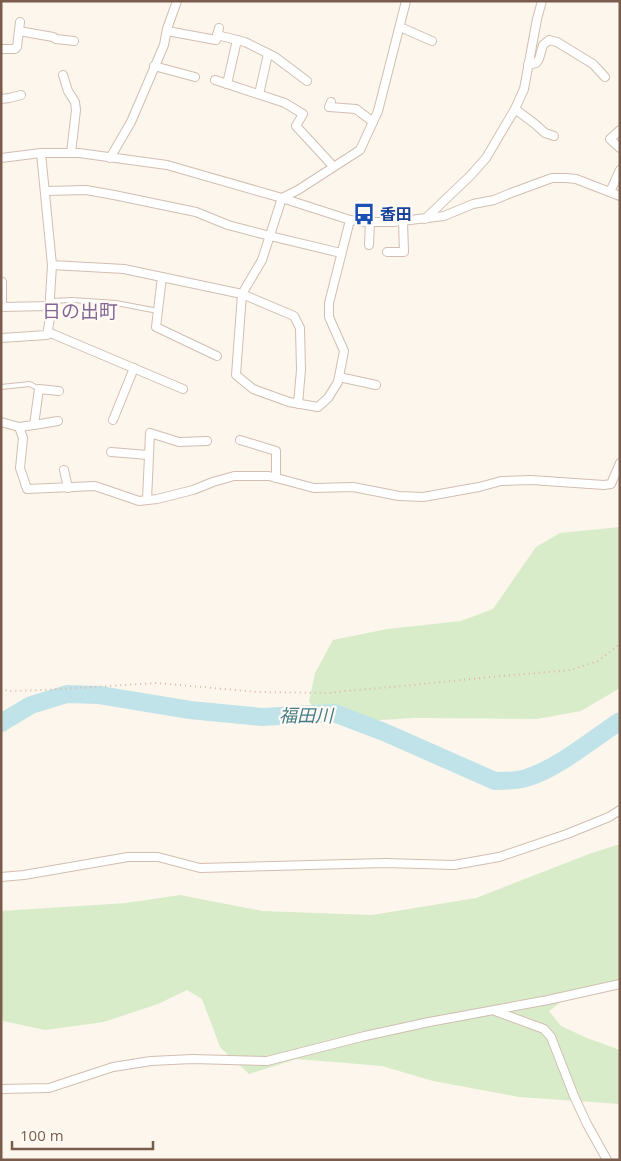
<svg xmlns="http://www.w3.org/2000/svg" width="621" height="1161" viewBox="0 0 621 1161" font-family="'Open Sans','Noto Sans JP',sans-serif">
  <rect width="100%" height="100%" fill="#fdf6ec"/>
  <g fill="#d8ecc9">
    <polygon points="620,527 620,688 581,711 537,719 415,718 329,723 309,702 315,673 333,640 387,629 461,621 493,609 536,547 560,533"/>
    <polygon points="620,844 620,982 567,997 549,1011 561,1026 587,1038 620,1050 620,1104 519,1097 433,1081 382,1066 297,1059 249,1074 220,1047 202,999 187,990 158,1004 104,1022 45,1030 3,1021 1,1017 1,911 126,903 180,895 262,911 372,915 476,898 589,854"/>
  </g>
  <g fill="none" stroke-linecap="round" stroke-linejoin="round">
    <path stroke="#bfe3e8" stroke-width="18" d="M1 723 31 705 67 694 99 695 190 710 262 717 334 713 384 732 495 781C506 781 516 781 526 778 557 769 593 739 620 721"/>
    <g stroke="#d1beb0" stroke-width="6">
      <g id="service">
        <polyline points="50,301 72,300 116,303 158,311"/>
        <polyline points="1,387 30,384 39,389"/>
      </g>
    </g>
    <g stroke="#d1beb0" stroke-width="10">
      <g id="minor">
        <polyline points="400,27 432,41"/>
        <polyline points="19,31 53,37 56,39 74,41"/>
        <polyline points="167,31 216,40 219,28"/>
        <polyline points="217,35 245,42 275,57 307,81"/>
        <polyline points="1,49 15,49 17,47 20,22"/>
        <polyline points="528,65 536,63 539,59 543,45 549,40 557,42 593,64 605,77"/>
        <polyline points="154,66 195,77"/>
        <polyline points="63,75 68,91 75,102 76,110 71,153"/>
        <polyline points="215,80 285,103 303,114 296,126 333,166"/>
        <polyline points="227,84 237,40"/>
        <polyline points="259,94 268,54"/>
        <polyline points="1,99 9,98 21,95"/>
        <polyline points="331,102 329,107 356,109 373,122"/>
        <polyline points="515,109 535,124 545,133 554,136"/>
        <polyline points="620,130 610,139 620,148"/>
        <polyline points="1,158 41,153 79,153 167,165 282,198 350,220 364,222 393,222 444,216 473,204 494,200 511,193 552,178 566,178 576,179 620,196"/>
        <polyline points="110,158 131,122 164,45 167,29 177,1"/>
        <polyline points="45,191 86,190 114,195 196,212 228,225 270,236 341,253"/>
        <polyline points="610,192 620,170"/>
        <polyline points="425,219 471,175 486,158 515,109 524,89 537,19 542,1"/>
        <polyline points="369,245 370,222"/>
        <polyline points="387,252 404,252 403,221"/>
        <polyline points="52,265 124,269 242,294 262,260 282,198 298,190 360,150 378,111 406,1"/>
        <polyline points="162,277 156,327 217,356"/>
        <polyline points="2,282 2,307"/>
        <polyline points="1,307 50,306"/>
        <polyline points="48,332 183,389"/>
        <polyline points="1,338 47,335 50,318 50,297 52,265 41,153"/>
        <polyline points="339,377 376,385"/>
        <polyline points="298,404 301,370 300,328 294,316 242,294 236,375 253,389 289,402 318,407 328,398 338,382 344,351 329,317 329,303 350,220"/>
        <polyline points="113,420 134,368"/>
        <polyline points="1,422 19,427 23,438 20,468 27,489 95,486 139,501 157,499 193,490 213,482 234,476 269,476 314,488 353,487 399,496 423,497 479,487 501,481 531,480 604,485 611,484 620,463"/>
        <polyline points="34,425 58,421"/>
        <polyline points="19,427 34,425 39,389 59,391"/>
        <polyline points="240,440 276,451 276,478"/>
        <polyline points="111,452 148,455"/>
        <polyline points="64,470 68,488"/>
        <polyline points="147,500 150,433 179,442 207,441"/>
        <polyline points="1,877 24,875 128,857 158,857 200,868 385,863 454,865 499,857 567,834 609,817 620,810"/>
        <polyline points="495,1011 544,1029 551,1037 574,1096 587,1124 607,1160"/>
        <polyline points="1,1089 49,1088 113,1067 151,1061 192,1059 267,1061 365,1036 429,1022 548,1000 620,984"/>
      </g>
    </g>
    <polyline stroke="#d9b8a5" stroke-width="2" stroke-dasharray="1 4" stroke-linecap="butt" points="1,688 8,691 44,690 157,683 258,692 329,693 345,691 403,686 490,677 571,670 598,661 620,644"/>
    <use href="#service" stroke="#fff" stroke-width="4"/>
    <use href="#minor" stroke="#fff" stroke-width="8"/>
  </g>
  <defs>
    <g id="bus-bare" transform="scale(1.725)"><path d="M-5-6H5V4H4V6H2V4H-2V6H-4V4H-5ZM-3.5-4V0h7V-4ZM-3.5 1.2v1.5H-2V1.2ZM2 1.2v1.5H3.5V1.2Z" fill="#1a4fb4" stroke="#fffaf3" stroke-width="2.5" paint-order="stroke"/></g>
  </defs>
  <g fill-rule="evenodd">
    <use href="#bus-bare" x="364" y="214"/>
  </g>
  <g text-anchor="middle" stroke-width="4.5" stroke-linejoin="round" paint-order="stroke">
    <g font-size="16" font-weight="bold" fill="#164399" stroke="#fffaf3" text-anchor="start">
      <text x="380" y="220">香田</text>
    </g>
    <g font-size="18" font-style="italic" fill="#437c86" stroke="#fffaf3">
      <text x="306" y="722">福田川</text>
    </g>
    <g font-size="19" fill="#846695" stroke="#fffaf3">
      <text x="80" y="318">日の出町</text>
    </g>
  </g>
  <rect width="621" height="1161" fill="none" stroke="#7a5c4d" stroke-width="5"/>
  <path d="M12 1141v8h141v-8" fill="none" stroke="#7a5c4d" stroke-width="2.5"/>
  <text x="20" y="1141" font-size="15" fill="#7a5c4d" stroke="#fffaf3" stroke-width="4" paint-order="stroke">100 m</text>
</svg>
